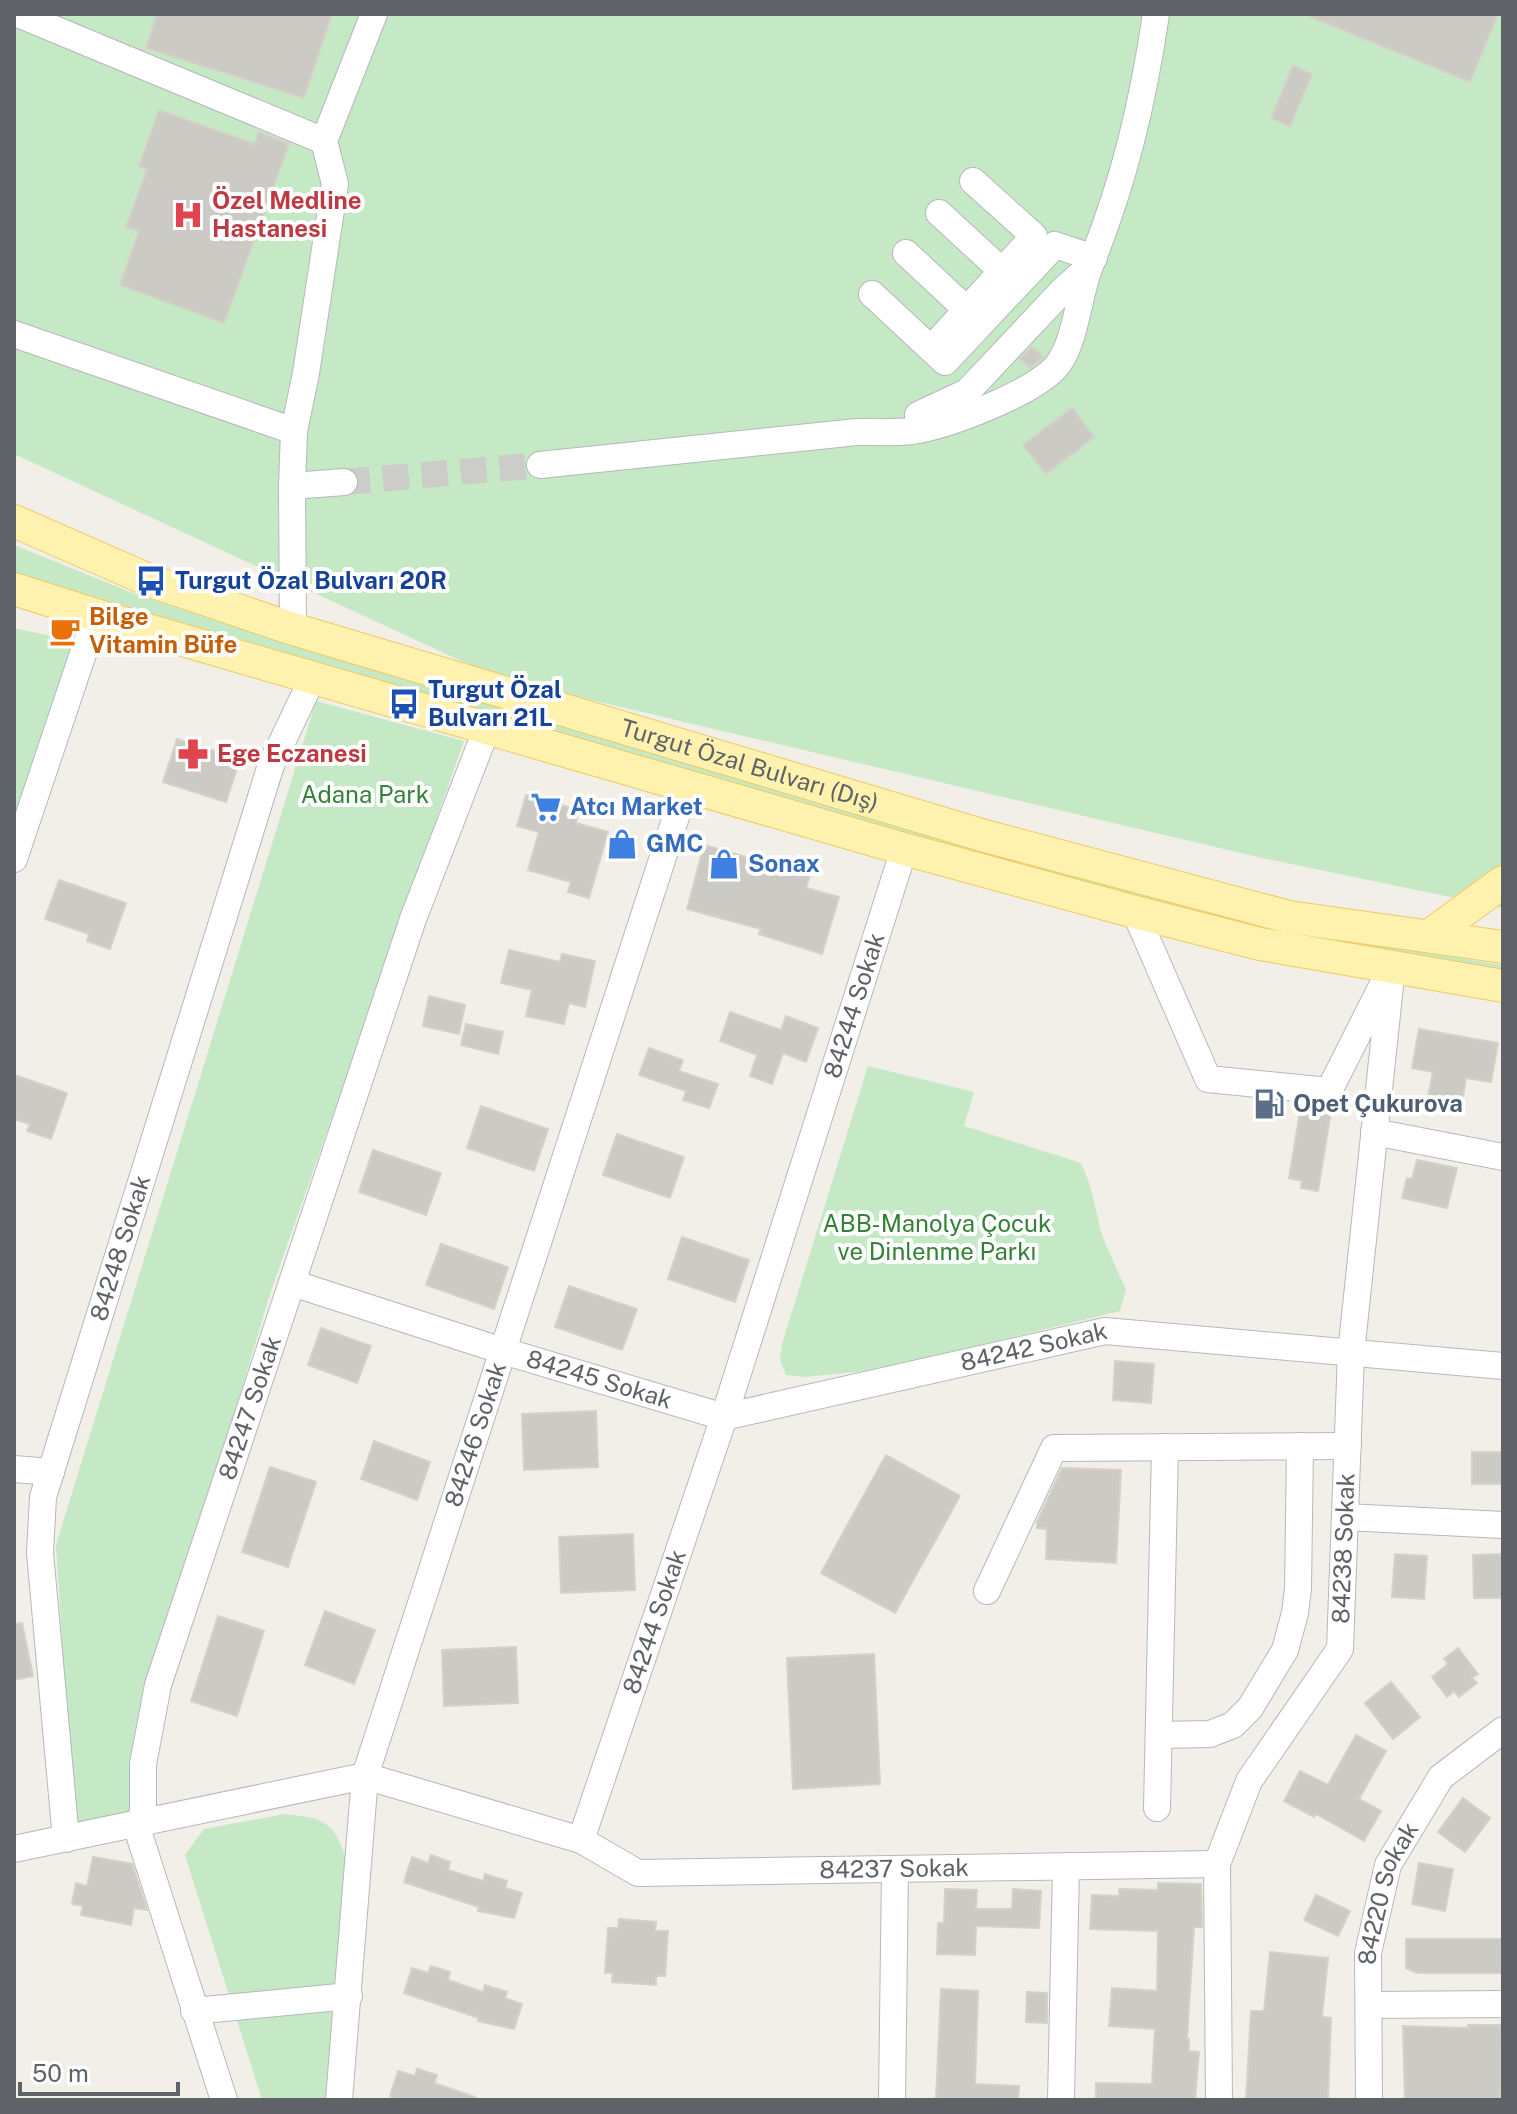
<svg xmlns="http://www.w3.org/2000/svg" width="1517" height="2114" viewBox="0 0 1517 2114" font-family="'Public Sans',sans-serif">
  <rect width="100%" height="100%" fill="#f1efe8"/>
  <g fill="#c5e8c5">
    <polygon points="14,14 1503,14 1503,908 1258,857 498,678 14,454"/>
    <polygon points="14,545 135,594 356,664 1262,924 1382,946 1503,965 1503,970 1260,929 1063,877 851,819 14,573"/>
    <polygon points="14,628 73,641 14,820"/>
    <polygon points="316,701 464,741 270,1294 154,1683 138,1817 74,1835 56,1545"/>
    <polygon points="868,1066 974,1092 964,1126 1081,1163 1090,1185 1102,1236 1126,1290 1120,1311 876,1370 804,1377 786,1375 780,1360 782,1344"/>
    <path d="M285 1814C321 1818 332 1819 345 1855L327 2100H262L185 1855 204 1829Z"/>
  </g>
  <g fill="#cccac5" stroke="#d6d1c6" stroke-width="2">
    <polygon points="157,14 332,14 304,98 146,48"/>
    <polygon points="1304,14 1498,14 1470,82"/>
    <polygon points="1293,66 1312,74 1290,126 1271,118"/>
    <polygon points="159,110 255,144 259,132 289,144 224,323 120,285 139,231 126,227 147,169 139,166"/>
    <polygon points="1032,347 1043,357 1030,368 1020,359"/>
    <polygon points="1072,408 1094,437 1046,474 1023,445"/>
    <polygon points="177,739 240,759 226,802 163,782"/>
    <polygon points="526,795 579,810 576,823 608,832 589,898 568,892 571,882 528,870 539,832 517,826"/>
    <polygon points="704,845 810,875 806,888 839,897 822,954 759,934 761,929 687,909"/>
    <polygon points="59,880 126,903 110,949 87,941 89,934 45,919"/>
    <polygon points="509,950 560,962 562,954 595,961 585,1007 569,1003 564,1024 526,1016 532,990 501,983"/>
    <polygon points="429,996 465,1005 459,1034 423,1026"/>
    <polygon points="730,1012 781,1030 786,1016 818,1028 806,1062 783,1053 772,1084 750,1076 757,1055 720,1041"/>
    <polygon points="466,1024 503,1032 498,1054 461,1045"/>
    <polygon points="1419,1029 1498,1043 1491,1082 1466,1078 1460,1114 1426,1108 1433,1072 1412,1068"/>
    <polygon points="649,1048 683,1060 679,1071 718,1084 709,1108 683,1100 686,1091 639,1075"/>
    <polygon points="14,1075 67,1093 51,1139 27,1131 30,1124 14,1119"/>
    <polygon points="481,1106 548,1129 534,1171 467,1148"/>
    <polygon points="1301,1106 1331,1111 1318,1191 1301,1188 1302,1181 1289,1178"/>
    <polygon points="617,1134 684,1157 670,1198 603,1175"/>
    <polygon points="373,1150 441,1173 426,1215 359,1192"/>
    <polygon points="1417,1160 1457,1168 1447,1208 1402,1198 1407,1178 1412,1179"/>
    <polygon points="682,1237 749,1260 735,1302 668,1279"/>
    <polygon points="441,1244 508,1267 494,1309 426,1285"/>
    <polygon points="569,1286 637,1309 622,1350 555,1327"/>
    <polygon points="321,1328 371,1346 357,1383 308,1365"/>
    <polygon points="1115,1361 1154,1364 1151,1403 1113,1400"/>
    <polygon points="596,1411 598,1467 524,1470 522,1414"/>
    <polygon points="374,1441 430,1462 417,1500 361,1479"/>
    <rect x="1472" y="1452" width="31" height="32"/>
    <polygon points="886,1455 960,1496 895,1613 821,1573"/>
    <polygon points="270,1467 316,1482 288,1567 242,1552"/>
    <polygon points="1062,1468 1121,1470 1116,1563 1046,1559 1047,1529 1037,1528 1037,1522"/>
    <polygon points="633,1534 635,1590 561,1593 559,1537"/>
    <polygon points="1395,1554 1427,1556 1424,1599 1392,1597"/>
    <polygon points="1503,1554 1503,1598 1474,1598 1473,1555"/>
    <polygon points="325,1611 375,1630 354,1684 305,1665"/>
    <polygon points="218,1616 264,1631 237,1716 191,1701"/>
    <polygon points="22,1623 33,1676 14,1680 14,1624"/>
    <polygon points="516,1647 518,1703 444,1706 442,1650"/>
    <polygon points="1458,1648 1478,1674 1472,1678 1477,1683 1459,1697 1454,1691 1447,1697 1432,1677 1448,1664 1444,1659"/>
    <polygon points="874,1654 880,1784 793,1789 787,1658"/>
    <polygon points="1391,1682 1420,1717 1393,1739 1365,1703"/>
    <polygon points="1356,1735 1386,1751 1359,1799 1381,1811 1364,1841 1316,1814 1314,1817 1284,1801 1300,1771 1328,1785"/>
    <polygon points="1463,1798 1490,1818 1465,1852 1438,1832"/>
    <polygon points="431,1855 450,1862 448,1870 483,1881 485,1874 507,1881 505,1888 522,1893 514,1918 478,1911 479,1907 404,1882 412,1857 428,1863"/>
    <polygon points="93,1857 132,1864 147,1910 134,1908 131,1925 81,1915 83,1906 72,1904 76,1883 87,1886"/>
    <polygon points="1419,1863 1453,1869 1445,1911 1412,1904"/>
    <polygon points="1158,1883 1201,1884 1202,1927 1194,1927 1187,2039 1189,2039 1189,2051 1199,2052 1195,2100 1096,2100 1096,2083 1152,2084 1155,2029 1109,2026 1112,1988 1157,1991 1158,1931 1090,1929 1092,1895 1119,1896 1119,1889 1158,1890"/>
    <polygon points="945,1889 977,1890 976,1909 1012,1909 1013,1889 1041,1891 1039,1928 976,1926 975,1955 937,1954 938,1923 944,1923"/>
    <polygon points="1316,1895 1350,1911 1338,1936 1304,1920"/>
    <polygon points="619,1919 656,1922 655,1931 668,1931 665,1976 656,1976 656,1985 612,1982 613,1973 605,1973 608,1928 618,1928"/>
    <polygon points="1406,1939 1503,1939 1503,1973 1417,1973 1406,1968"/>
    <polygon points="1270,1952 1328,1958 1322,2017 1331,2018 1328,2100 1246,2100 1251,2011 1264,2011"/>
    <polygon points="431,1966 450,1972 448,1980 483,1992 485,1985 507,1992 505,1998 522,2004 514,2029 478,2021 479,2018 404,1993 412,1968 428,1973"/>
    <polygon points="941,1989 978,1991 975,2084 1019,2086 1018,2100 936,2100"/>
    <polygon points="1027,1992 1047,1993 1047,2023 1026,2022"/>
    <polygon points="1468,2025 1502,2025 1500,2100 1405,2100 1403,2026 1468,2028"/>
    <polygon points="417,2069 437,2075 434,2083 475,2097 475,2100 402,2100 390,2096 398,2071 415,2076"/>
  </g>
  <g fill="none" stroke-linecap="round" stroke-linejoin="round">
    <polyline stroke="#ccccc8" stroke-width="26" stroke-dasharray="26 13" stroke-linecap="butt" points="344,482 540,465"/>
    <g stroke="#b5b8bc" stroke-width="28">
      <g id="minor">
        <polyline points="18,14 324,141"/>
        <polyline points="939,213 1002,271"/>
        <polyline points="906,253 967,310"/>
        <polyline points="872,294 945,362 1055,245 1094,258"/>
        <polyline points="14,334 294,431"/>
        <polyline points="931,349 1034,236 973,181"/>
        <polyline points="918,415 967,392 1064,289 1089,267"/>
        <path d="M540 465 857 432C875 432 894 433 912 431 948 426 1030 394 1055 368 1076 345 1078 295 1090 266 1124 182 1143 103 1156 14"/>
        <polyline points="292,486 344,482"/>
        <polyline points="293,629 292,486 294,431 306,373 335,184 324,141 374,14"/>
        <polyline points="14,859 96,615"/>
        <polyline points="1135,912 1208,1079 1329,1091 1385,980"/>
        <polyline points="1374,1132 1503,1157"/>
        <path id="s1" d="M292 1283 500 1350 724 1417 1105 1331 1503 1366"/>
        <polyline points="14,1469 51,1472"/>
        <polyline points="1345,1517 1503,1525"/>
        <polyline points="987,1591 1054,1448 1348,1446"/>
        <polyline points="1159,1735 1210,1734 1233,1725 1250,1708 1285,1650 1295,1613 1298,1589 1300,1446"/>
        <polyline points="1157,1808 1165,1447"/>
        <path id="s2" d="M66 1839 40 1553 43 1497 271 765 313 677"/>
        <path id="s3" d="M581 1840 638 1873 1217 1864"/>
        <path id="s4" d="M14 1849 365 1776 581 1840 724 1417 904 849"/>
        <polyline points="1369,2005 1503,2004"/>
        <polyline points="194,2011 349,1996"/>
        <path id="s5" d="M224 2100 139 1834 143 1810V1764L158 1685 413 919 487 728"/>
        <path id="s6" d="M339 2100 365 1776 686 786"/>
        <polyline points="892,2100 895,1869"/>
        <polyline points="1061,2100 1066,1866"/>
        <path id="s7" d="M1219 2100 1217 1864 1249 1781 1340 1649 1351 1353 1392 967"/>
        <path id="s8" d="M1369 2100 1368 1953 1388 1865 1441 1777 1503 1730"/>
      </g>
    </g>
    <g stroke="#f2c960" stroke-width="34">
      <g id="major">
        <path id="s9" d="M14 521 151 581 293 629 985 836 1289 917 1503 947"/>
        <polyline points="14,589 96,615 904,849 1135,912 1260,944 1503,986"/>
        <polyline points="1429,936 1503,882"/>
      </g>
    </g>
    <use href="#minor" stroke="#fff" stroke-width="26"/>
    <use href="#major" stroke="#fff2af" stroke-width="32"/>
  </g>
  <defs>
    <g id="hospital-bare" transform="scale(2.4)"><path d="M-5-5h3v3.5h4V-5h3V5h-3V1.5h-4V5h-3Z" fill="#e0444e" stroke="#fff" stroke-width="2.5" paint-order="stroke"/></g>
    <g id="bus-bare" transform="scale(2.4)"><path d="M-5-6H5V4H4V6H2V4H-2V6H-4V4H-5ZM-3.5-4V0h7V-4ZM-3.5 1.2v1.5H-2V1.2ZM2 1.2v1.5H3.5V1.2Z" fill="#1a4fb4" stroke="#fff" stroke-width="2.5" paint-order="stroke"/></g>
    <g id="cafe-bare" transform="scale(2.4)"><path d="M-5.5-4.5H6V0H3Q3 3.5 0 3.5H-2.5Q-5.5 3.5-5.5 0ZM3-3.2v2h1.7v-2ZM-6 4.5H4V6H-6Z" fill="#e8710a" stroke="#fff" stroke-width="2.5" paint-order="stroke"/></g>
    <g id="pharmacy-bare" transform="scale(2.4)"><path d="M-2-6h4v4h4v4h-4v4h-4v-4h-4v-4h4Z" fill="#e0444e" stroke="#fff" stroke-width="2.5" paint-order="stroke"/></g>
    <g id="supermarket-bare" transform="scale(2.4)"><path d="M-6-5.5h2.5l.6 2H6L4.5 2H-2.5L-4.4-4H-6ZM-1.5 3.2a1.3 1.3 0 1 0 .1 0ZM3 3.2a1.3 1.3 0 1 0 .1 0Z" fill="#3f7fe0" stroke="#fff" stroke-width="2.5" paint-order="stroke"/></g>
    <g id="shop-bare" transform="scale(2.4)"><path d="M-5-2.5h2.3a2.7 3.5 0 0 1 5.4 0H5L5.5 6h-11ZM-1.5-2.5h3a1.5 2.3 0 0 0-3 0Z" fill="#3f7fe0" stroke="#fff" stroke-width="2.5" paint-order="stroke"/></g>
    <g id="fuel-bare" transform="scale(2.4)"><path d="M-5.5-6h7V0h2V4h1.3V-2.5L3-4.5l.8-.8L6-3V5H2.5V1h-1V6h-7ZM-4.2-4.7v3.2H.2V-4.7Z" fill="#5c6f8a" stroke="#fff" stroke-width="2.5" paint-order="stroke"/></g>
  </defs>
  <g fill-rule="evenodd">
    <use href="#hospital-bare" x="188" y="215"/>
    <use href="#bus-bare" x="151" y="581"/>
    <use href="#cafe-bare" x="65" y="631"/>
    <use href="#bus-bare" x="404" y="704"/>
    <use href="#pharmacy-bare" x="193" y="754"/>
    <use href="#supermarket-bare" x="546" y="807"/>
    <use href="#shop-bare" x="622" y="844"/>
    <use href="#shop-bare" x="724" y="864"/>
    <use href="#fuel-bare" x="1269" y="1104"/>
  </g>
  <g text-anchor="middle" stroke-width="8" stroke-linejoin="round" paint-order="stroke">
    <g font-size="24" font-weight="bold" fill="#be3a42" stroke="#fff" text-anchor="start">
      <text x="212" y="209">Özel Medline<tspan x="212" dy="28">Hastanesi</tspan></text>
      <text x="217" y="762">Ege Eczanesi</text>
    </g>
    <g font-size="24" font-weight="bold" fill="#164399" stroke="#fff" text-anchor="start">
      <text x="175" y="589">Turgut Özal Bulvarı 20R</text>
      <text x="428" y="698">Turgut Özal<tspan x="428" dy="28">Bulvarı 21L</tspan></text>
    </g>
    <g font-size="24" font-weight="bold" fill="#c56008" stroke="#fff" text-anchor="start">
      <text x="89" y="625">Bilge<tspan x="89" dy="28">Vitamin Büfe</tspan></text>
    </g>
    <g font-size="24" fill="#5f6368" stroke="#fff">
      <text dy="8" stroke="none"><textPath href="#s9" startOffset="776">Turgut Özal Bulvarı (Dış)</textPath></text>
      <text dy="8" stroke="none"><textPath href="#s4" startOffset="1462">84244 Sokak</textPath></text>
      <text dy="8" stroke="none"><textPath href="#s2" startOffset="604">84248 Sokak</textPath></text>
      <text dy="8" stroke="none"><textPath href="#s1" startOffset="770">84242 Sokak</textPath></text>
      <text dy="8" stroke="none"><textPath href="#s1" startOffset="322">84245 Sokak</textPath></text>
      <text dy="8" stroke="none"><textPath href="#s5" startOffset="722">84247 Sokak</textPath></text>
      <text dy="8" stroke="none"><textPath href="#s6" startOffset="684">84246 Sokak</textPath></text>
      <text dy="8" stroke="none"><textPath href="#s7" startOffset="586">84238 Sokak</textPath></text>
      <text dy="8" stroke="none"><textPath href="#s4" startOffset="814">84244 Sokak</textPath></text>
      <text dy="8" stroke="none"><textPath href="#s3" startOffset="322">84237 Sokak</textPath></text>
      <text dy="8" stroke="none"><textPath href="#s8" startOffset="210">84220 Sokak</textPath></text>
    </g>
    <g font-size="24" fill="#348238" stroke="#fff">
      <text x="365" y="803">Adana Park</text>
      <text x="937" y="1232">ABB-Manolya Çocuk<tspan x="937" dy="28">ve Dinlenme Parkı</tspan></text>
    </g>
    <g font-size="24" font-weight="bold" fill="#366cbe" stroke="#fff" text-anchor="start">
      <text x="570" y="815">Atcı Market</text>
      <text x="646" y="852">GMC</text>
      <text x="748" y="872">Sonax</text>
    </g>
    <g font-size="24" font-weight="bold" fill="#4e5e75" stroke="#fff" text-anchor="start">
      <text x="1293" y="1112">Opet Çukurova</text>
    </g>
  </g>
  <rect width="1517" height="2114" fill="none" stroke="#5f6368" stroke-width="32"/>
  <path d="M20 2082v12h158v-12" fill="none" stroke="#5f6368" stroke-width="4"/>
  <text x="32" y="2082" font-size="24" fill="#5f6368" stroke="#ffffff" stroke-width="6" paint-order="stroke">50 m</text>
</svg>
